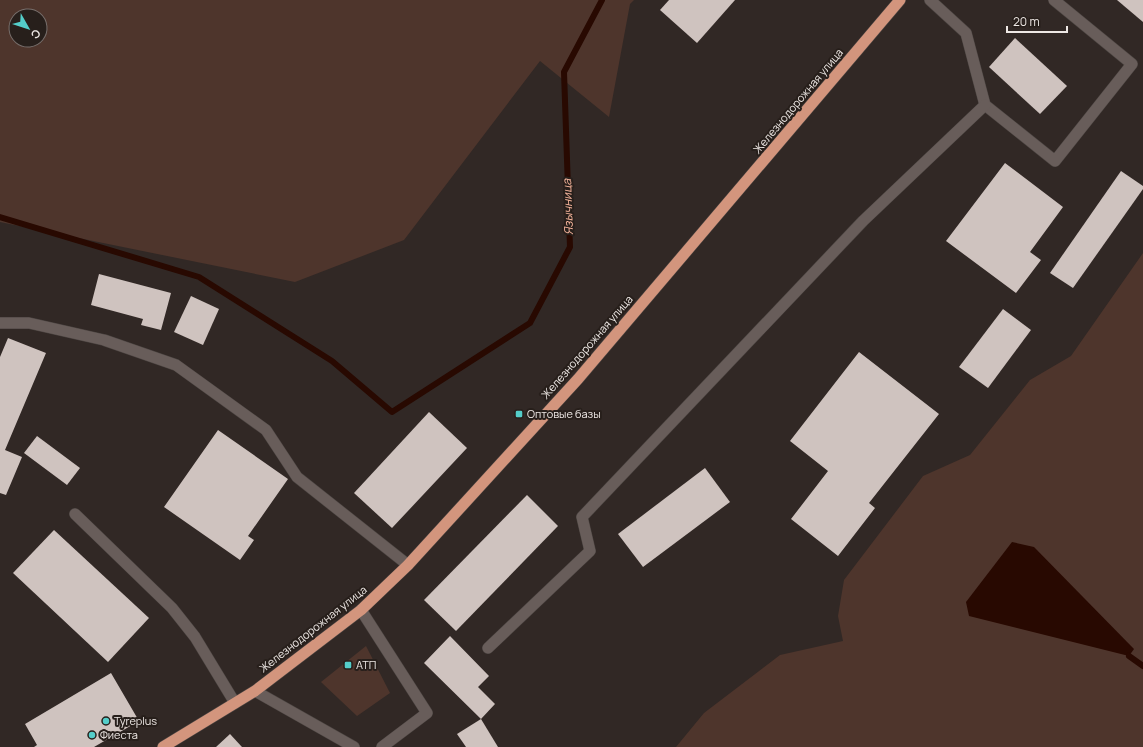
<svg xmlns="http://www.w3.org/2000/svg" width="1143" height="747" viewBox="0 0 1143 747" font-family="Manrope,sans-serif">
  <rect width="100%" height="100%" fill="#312825"/>
  <g fill="#4e352c" fill-rule="evenodd">
    <path d="M0 0H634L630 4 609 117 540 61 404 240 295 282 0 222ZM16 16H40V40H16Z"/>
    <polygon points="1143,253 1143,747 676,747 704,713 780,655 843,641 838,616 844,580 923,476 970,455 1030,380 1071,356"/>
    <polygon points="366,646 390,693 357,716 321,682"/>
  </g>
  <polygon fill="#280901" points="1012,542 1034,547 1134,649 1129,656 969,616 966,602"/>
  <g fill="none" stroke-linecap="round" stroke-linejoin="round">
    <g stroke="#280901" stroke-width="6">
      <polyline points="0,217 199,277 332,361 392,412 530,323 570,247 564,72 602,0"/>
      <polyline points="1129,656 1143,666"/>
    </g>
  </g>
  <g fill="#cfc3bf">
    <polygon points="669,0 735,0 697,43 660,10"/>
    <polygon points="1117,0 1143,0 1143,22"/>
    <polygon points="1015,38 1067,86 1040,114 989,67"/>
    <polygon points="1005,163 1063,207 1030,252 1041,260 1016,293 946,241"/>
    <polygon points="1121,171 1143,186 1143,189 1073,288 1050,273"/>
    <polygon points="99,274 171,293 161,330 141,325 143,319 91,305"/>
    <polygon points="191,296 219,309 203,345 174,332"/>
    <polygon points="1003,309 1031,330 988,388 959,367"/>
    <polygon points="8,338 46,353 5,450 22,457 6,495 0,493 0,357"/>
    <polygon points="859,352 939,414 869,503 875,508 838,556 791,519 828,471 790,441"/>
    <polygon points="429,412 467,448 392,528 354,493"/>
    <polygon points="218,430 288,479 248,536 254,540 240,560 164,507"/>
    <polygon points="37,436 80,468 67,485 24,453"/>
    <polygon points="705,468 730,502 643,567 618,534"/>
    <polygon points="527,495 558,526 456,631 424,600"/>
    <polygon points="54,530 149,618 108,662 13,573"/>
    <polygon points="450,636 489,676 478,687 495,704 481,719 424,663"/>
    <polygon points="111,673 139,721 94,747 34,747 37,745 25,724"/>
    <polygon points="481,719 498,747 466,747 457,734"/>
    <polygon points="230,734 242,747 216,747"/>
  </g>
  <g fill="none" stroke-linecap="round" stroke-linejoin="round">
    <g stroke="#4c4542" stroke-width="12">
      <g id="service">
        <polyline points="930,0 966,33 985,105 1055,161 1132,64 1054,0"/>
        <polyline points="0,323 29,323 104,340 176,365 266,430 297,477 408,565"/>
        <polyline points="75,514 172,608 195,637 235,703"/>
        <polyline points="361,610 427,713 382,747"/>
        <polyline points="488,648 590,551 582,517 863,221 985,105"/>
        <polyline points="255,691 354,747"/>
      </g>
    </g>
    <g stroke="#4c4542" stroke-width="12">
      <polyline id="trunk" points="163,747 255,691 361,610 408,565 578,379 900,0"/>
    </g>
    <use href="#service" stroke="#685d5a" stroke-width="11"/>
    <use href="#trunk" stroke="#d3957d" stroke-width="11"/>
  </g>
  <g fill="#54cdc9" stroke="#271f1b" stroke-width="1.5">
    <rect x="515" y="410" width="8" height="8" rx="2"/>
    <rect x="344" y="661" width="8" height="8" rx="2"/>
    <circle cx="106" cy="721" r="4"/>
    <circle cx="92" cy="735" r="4"/>
  </g>
  <g text-anchor="middle" stroke-width="4" stroke-linejoin="round" paint-order="stroke">
    <g font-size="11" fill="#eee8e5" stroke="#271f1b">
      <text transform="translate(798 101) rotate(-50)" y="4">Железнодорожная улица</text>
      <text transform="translate(587 347) rotate(-49)" y="4">Железнодорожная улица</text>
      <text transform="translate(313 629) rotate(-38)" y="4">Железнодорожная улица</text>
    </g>
    <g font-size="11" fill="#eee8e5" stroke="#271f1b" text-anchor="start">
      <text x="527" y="418">Оптовые базы</text>
      <text x="356" y="669">АТП</text>
      <text x="114" y="725">Tyreplus</text>
      <text x="100" y="739">Фиеста</text>
    </g>
    <g font-size="12" font-style="italic" fill="#fab79e" stroke="#271f1b">
      <text transform="translate(568 207) rotate(-92)" y="4">Язычница</text>
    </g>
  </g>
  <g transform="translate(28 28) rotate(129)"><circle r="19" fill="#271f1b" stroke="#776f6c"/>
  <path d="M0-3L7 15L0 10L-7 15Z" fill="#54cdc9"/>
  <text y="-6" font-size="11" font-weight="bold" text-anchor="middle" fill="#eee8e5">С</text>
  </g>
  <path d="M1007 26v6h60v-6" fill="none" stroke="#eee8e5" stroke-width="2"/>
  <text x="1013" y="26" font-size="12" fill="#eee8e5" stroke="#271f1b" stroke-width="3" paint-order="stroke">20 m</text>
</svg>
